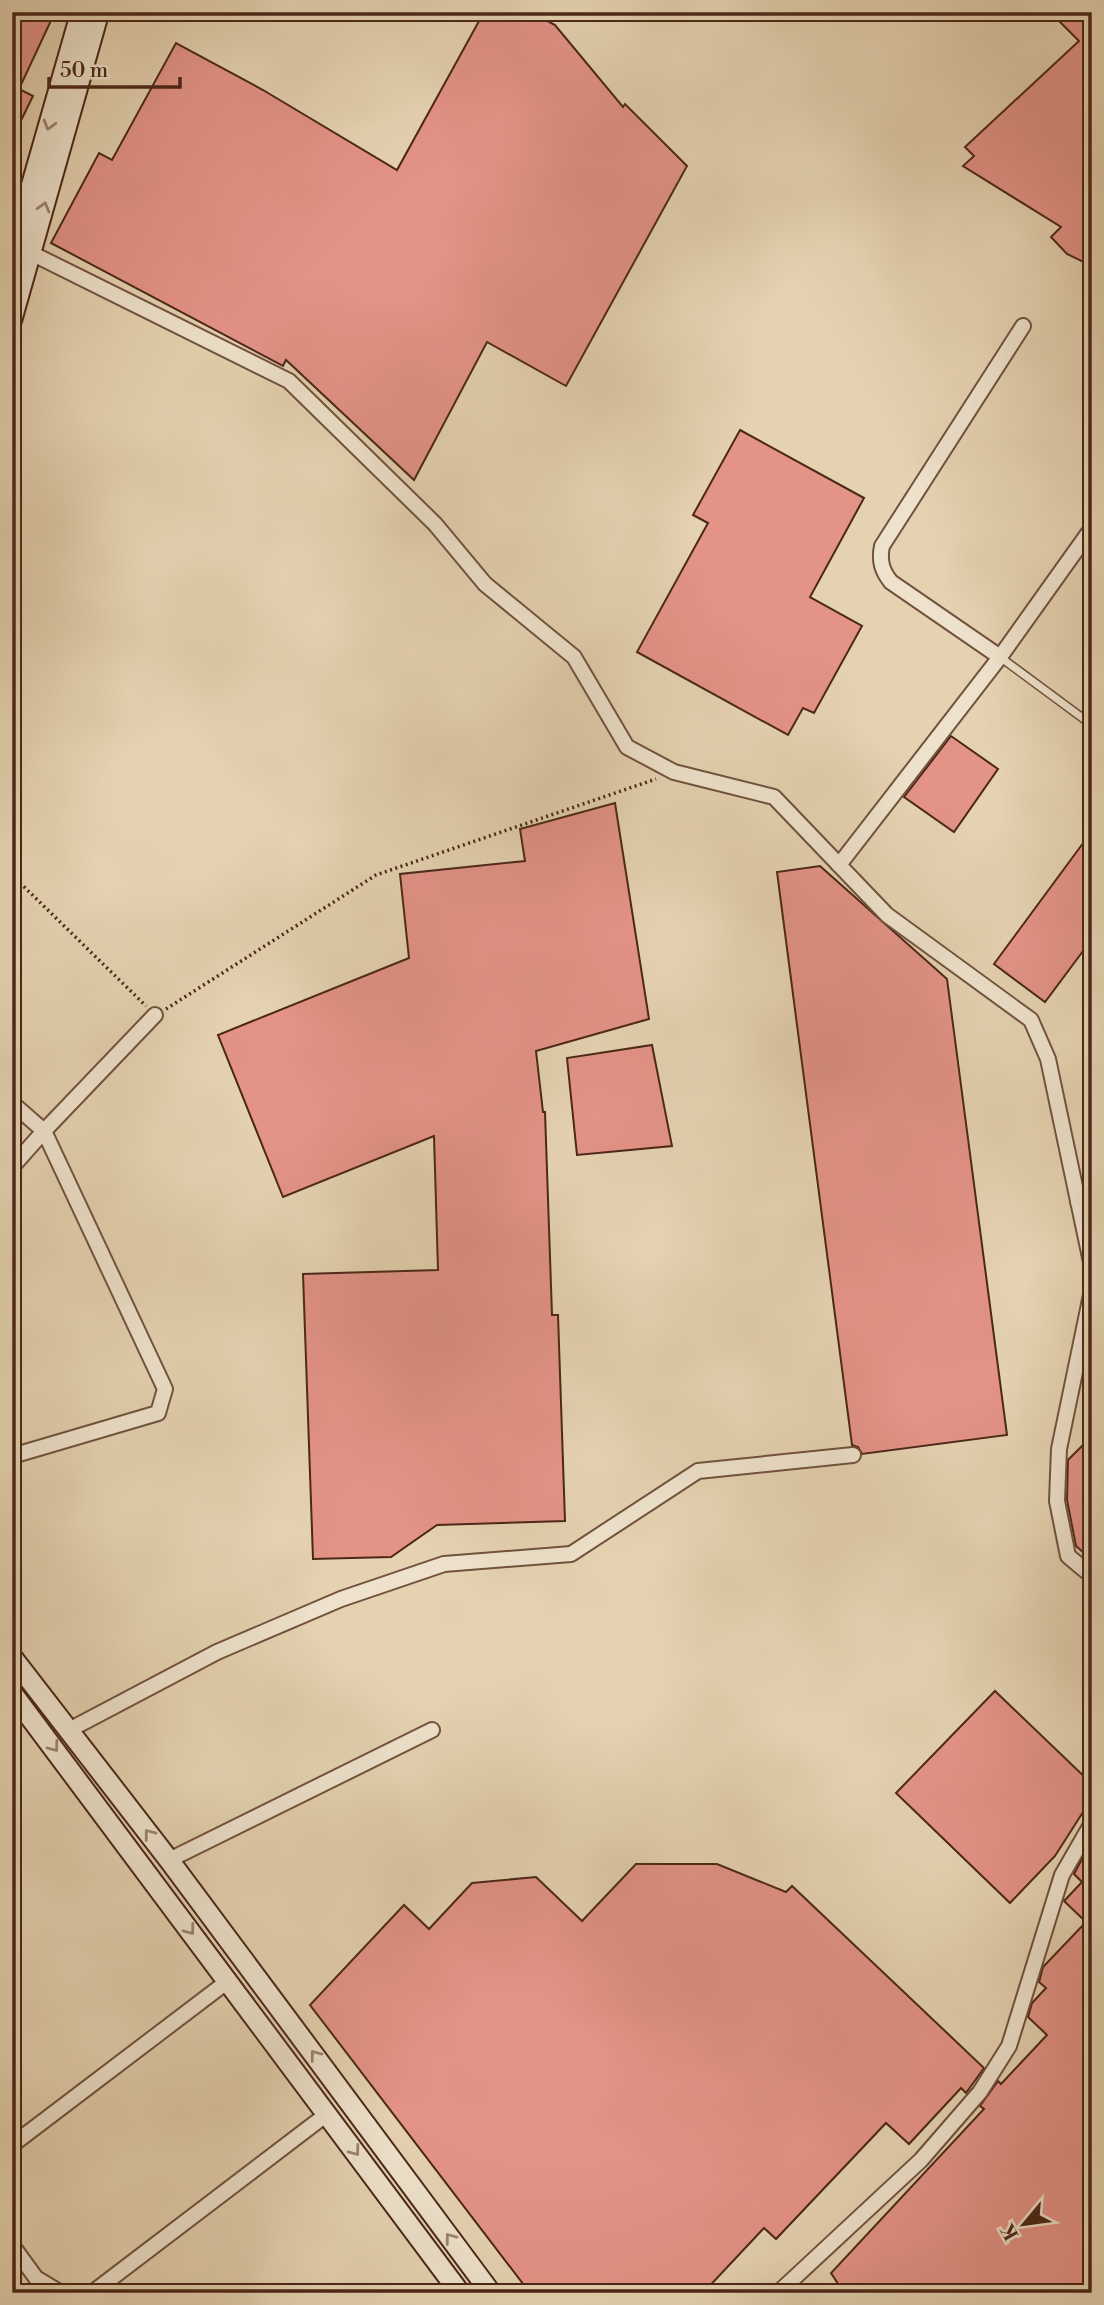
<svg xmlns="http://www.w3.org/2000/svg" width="1104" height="2305" viewBox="0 0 1104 2305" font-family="'Libre Bodoni',serif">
  <rect width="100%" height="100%" fill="#e5d2b1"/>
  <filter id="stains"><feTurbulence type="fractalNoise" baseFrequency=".00286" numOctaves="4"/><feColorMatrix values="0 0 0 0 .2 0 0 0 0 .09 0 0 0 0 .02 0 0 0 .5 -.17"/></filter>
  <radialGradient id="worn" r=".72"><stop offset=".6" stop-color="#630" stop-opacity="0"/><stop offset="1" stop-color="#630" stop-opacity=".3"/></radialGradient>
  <g fill="#e49387" stroke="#4b2718" stroke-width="2">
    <polygon points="12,12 55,12 19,89 33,96 12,139"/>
    <polygon points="484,12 531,12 555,25 623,107 625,104 687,166 566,386 487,342 414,480 286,360 283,366 51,243 99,153 112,160 176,43 263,90 397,170"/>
    <polygon points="1066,12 1092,12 1092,266 1067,254 1051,237 1061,227 963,166 974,156 965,147 1079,41 1058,20"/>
    <polygon points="740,430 864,498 810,597 862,626 814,713 803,708 788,735 637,652 708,523 693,515"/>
    <polygon points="951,736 998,769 954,832 904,797"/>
    <polygon points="615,803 649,1019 536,1051 543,1112 545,1112 552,1315 558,1315 565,1521 437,1525 391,1557 313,1559 303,1274 438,1270 434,1136 283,1197 218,1035 409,958 400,874 525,861 520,829"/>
    <polygon points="1092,831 1092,939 1045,1002 994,964"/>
    <polygon points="820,866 947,979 1007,1435 862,1454 858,1447 852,1445 777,872"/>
    <polygon points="652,1045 672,1146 577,1155 567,1058"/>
    <polygon points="1092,1436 1092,1560 1076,1546 1067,1500 1068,1460"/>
    <polygon points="995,1691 1092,1784 1092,1798 1055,1856 1010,1903 896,1793"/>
    <polygon points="1092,1849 1092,2293 844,2293 831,2273 984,2109 980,2106 998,2081 1001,2084 1047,2035 1028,2017 1032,2003 1046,1988 1039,1982 1043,1967 1086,1922 1064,1901 1082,1882 1074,1874 1082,1859"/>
    <polygon points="636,1864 717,1864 786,1892 792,1886 984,2068 966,2093 961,2088 909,2144 886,2123 776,2239 764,2228 703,2293 530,2293 310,2005 404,1905 429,1929 472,1883 536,1877 582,1921"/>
  </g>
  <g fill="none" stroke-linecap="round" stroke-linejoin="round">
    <g stroke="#72523e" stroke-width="10">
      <polyline id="lane" points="1000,657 1092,725"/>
    </g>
    <g stroke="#72523e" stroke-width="18">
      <g id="street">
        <polyline points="31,253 289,381 435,524 485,584 574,657 627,747 674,772 774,797 887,915 1031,1020 1048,1059 1092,1267"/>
        <path d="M1000 657 891 582C882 571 879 561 882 546L1023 326"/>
        <polyline points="839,865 1000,657 1092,528"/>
        <polyline points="12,1103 44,1131 165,1389 158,1413 12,1456"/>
        <polyline points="12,1167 44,1131 155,1015"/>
        <polyline points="1078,1202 1092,1188"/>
        <polyline points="1092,1290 1059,1449 1057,1501 1068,1556 1092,1576"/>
        <polyline points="69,1730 217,1652 341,1599 444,1564 571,1554 698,1471 853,1455"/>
        <polyline points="169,1860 432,1730"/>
        <polyline points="12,2145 228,1981"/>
        <polyline points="12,2245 36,2278 61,2293"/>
        <polyline points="92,2293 327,2114"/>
        <polyline points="778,2293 921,2160 980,2092 1009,2046 1062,1875 1092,1823"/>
      </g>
    </g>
    <g stroke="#4b2718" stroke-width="23">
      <g id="secondary">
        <polyline points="12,253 81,12"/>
        <polyline points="12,319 99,12"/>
        <polyline points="12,1657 169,1860 491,2293"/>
        <polyline points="12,1693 460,2293"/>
      </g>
    </g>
    <g stroke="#4b2718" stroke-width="3.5" stroke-dasharray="2 3.5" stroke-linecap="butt">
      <polyline points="12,875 146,1006"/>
      <polyline points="166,1009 376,875 656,779"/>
    </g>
    <use href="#lane" stroke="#eee2cc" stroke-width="7"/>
    <use href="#street" stroke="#eee2cc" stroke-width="14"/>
    <use href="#secondary" stroke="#eee2cc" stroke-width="19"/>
  </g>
  <defs><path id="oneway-chevron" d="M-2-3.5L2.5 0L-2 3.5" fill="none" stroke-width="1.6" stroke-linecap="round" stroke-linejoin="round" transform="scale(1.75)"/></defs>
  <g stroke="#9c8472">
    <use href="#oneway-chevron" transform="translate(49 125) rotate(106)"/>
    <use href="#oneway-chevron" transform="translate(44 207) rotate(-74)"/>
    <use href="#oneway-chevron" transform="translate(54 1747) rotate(53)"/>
    <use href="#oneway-chevron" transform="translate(149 1834) rotate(-127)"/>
    <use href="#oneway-chevron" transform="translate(190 1930) rotate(53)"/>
    <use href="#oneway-chevron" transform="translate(315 2055) rotate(-127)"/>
    <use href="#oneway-chevron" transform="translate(355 2151) rotate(53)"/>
    <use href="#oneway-chevron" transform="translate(450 2238) rotate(-127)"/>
  </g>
  <rect width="1104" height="2305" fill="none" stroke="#e5d2b1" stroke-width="42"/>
  <rect x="14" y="14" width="1076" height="2277" fill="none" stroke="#4b2718" stroke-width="3.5"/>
  <rect x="21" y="21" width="1062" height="2263" fill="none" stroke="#4b2718" stroke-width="2"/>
  <g transform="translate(1024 2224) rotate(241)" stroke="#eee2cc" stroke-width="5" paint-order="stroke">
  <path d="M0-5L12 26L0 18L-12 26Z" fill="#4b2718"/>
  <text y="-10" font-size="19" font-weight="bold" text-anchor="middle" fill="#4b2718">K</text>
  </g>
  <path d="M49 77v10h131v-10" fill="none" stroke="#4b2718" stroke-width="3.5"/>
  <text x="60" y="77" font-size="21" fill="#4b2718" stroke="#eee2cc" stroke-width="5" paint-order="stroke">50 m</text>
  <rect width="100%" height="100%" filter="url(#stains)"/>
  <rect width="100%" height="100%" fill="url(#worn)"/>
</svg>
